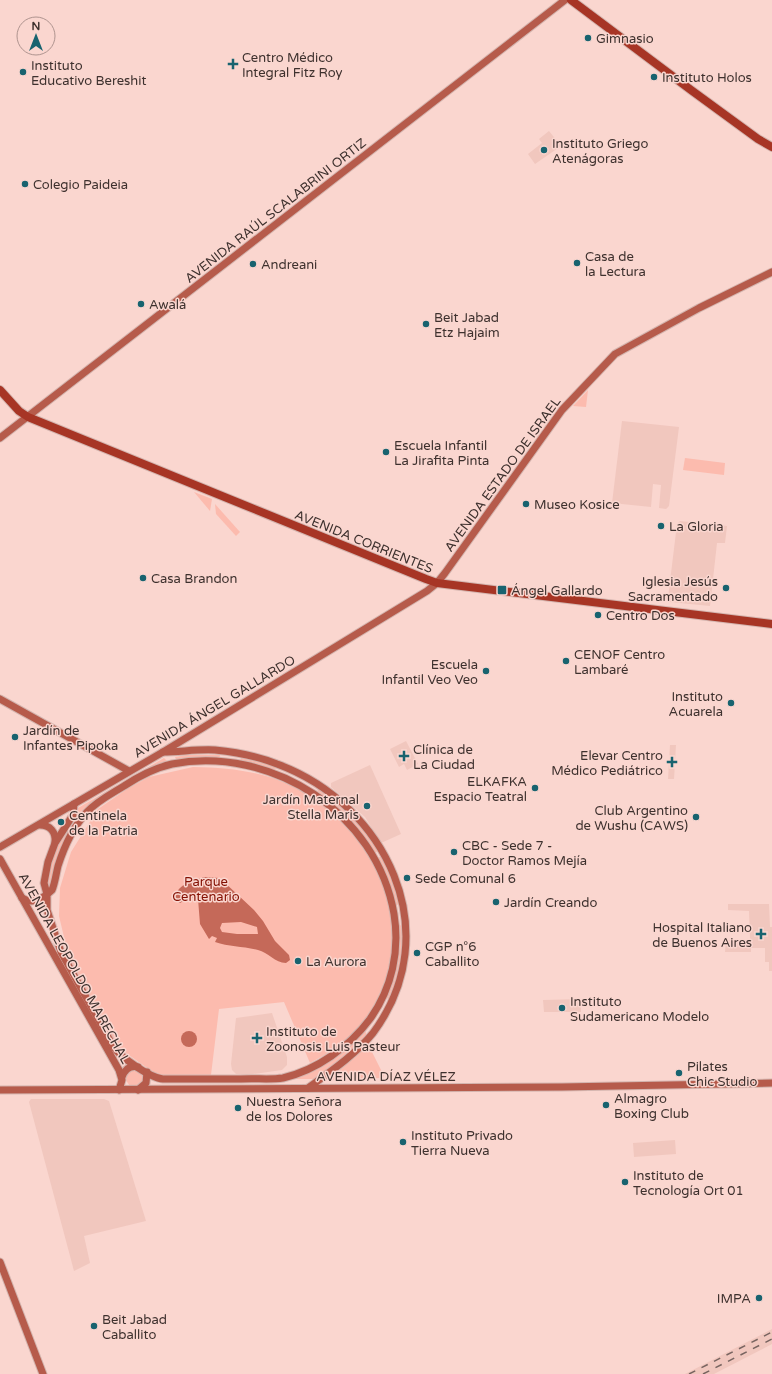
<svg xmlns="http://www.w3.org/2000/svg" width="772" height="1374" viewBox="0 0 772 1374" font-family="'Varela Round',sans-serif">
  <rect width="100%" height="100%" fill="#fad6cf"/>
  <g fill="#f1c7be">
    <polygon points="549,131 561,146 535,164 528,154 542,143 539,139"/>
    <polygon points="622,421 679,427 669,506 666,509 659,508 661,485 653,484 651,507 612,503"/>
    <polygon points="680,521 727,526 725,543 717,543 710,606 670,602 668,598 677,524"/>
    <polygon points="406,741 418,764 407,770 404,764 399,767 390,749"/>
    <polygon points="670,745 676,745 674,779 668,779"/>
    <polygon points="370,765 401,834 381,843 365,817 331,787 331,783"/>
    <polygon points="728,904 769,904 770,927 772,927 772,971 769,971 769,962 765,962 765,948 751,948 751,952 725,952 726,940 750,940 749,911 728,910"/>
    <polygon points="581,999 581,1012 544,1012 543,1000"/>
    <polygon points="272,1013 287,1057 287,1065 282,1070 246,1075 236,1074 232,1070 231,1064 236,1018"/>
    <polygon points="31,1099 104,1099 109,1101 146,1221 84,1236 90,1263 74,1271 29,1102"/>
    <polygon points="675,1140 676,1154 634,1157 633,1143"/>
    <polygon points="772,1329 772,1344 714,1374 685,1374"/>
  </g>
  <g fill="#fcbbae">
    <polygon points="588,390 586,407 573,406"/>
    <polygon points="685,458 725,463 724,475 683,470"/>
    <polygon points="194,492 212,499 210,511"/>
    <polygon points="215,504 240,532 236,536 216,514"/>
    <polygon points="187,755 220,755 219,760 177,761 175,757"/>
    <path d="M164 758 168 762 143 771 99 798 86 809 50 885 48 886C42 866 66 830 77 813L78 808Z"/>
    <polygon points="241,758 269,764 276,768 274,770 240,763"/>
    <path d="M193 767C236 768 268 772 306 793 315 798 324 803 332 809 352 827 361 841 373 864 379 876 385 887 389 900 402 948 384 1005 348 1039 338 1048 323 1056 310 1063L284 1002 219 1009 211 1075 163 1076 157 1075 119 1048 69 958 59 916 60 888 71 852 98 809 127 789 149 777Z"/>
    <path d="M321 788 346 807 380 850 375 853C361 827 339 809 317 791Z"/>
    <polygon points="382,856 389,871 399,904 397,905 395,905 378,858"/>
    <path d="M399 925 403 926C403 952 399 974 389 999L385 998Z"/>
    <path d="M366 1032V1036L338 1062 315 1079H291C310 1070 331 1061 347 1049 353 1044 358 1034 366 1032Z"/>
    <polygon points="365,1047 371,1050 384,1076 382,1078 326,1080 326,1078"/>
    <circle cx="135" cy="1078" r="9"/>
  </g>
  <g fill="#c56959" fill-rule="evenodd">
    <path d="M204 877 219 878 223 881 254 910 263 921 275 941 289 955 290 960 286 963C275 963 268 952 258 950 243 946 229 947 215 942L217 938 212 936 209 939 200 924 198 899 196 897 189 898 180 903 175 900C176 884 191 882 204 877ZM241 922 257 927 258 934H237L222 932 220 928 222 923Z"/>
    <circle cx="189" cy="1039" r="8"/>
  </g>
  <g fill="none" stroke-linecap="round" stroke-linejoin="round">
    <g stroke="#d4b5af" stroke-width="9">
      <g id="secondary">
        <polyline points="0,438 565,0"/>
        <polyline points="0,699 129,771"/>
        <path d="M163 752C180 752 197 749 215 750 235 752 257 756 277 764 386 804 448 932 373 1033 356 1054 330 1072 308 1088"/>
        <path d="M40 825C50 825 56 832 55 842"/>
        <polyline points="0,847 163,752 427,591 437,583 445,573 562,410 615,354 699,308 772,272"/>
        <polyline points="0,859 119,1070 122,1080 119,1090"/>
        <path d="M22 898C33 905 44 898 52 890 55 883 56 874 58 866 64 847 73 827 87 812 97 801 111 794 124 786 139 776 154 768 172 764 271 745 377 813 394 914 400 951 392 988 370 1019 349 1047 317 1070 283 1078 270 1080 255 1078 241 1079 215 1079 189 1079 163 1079 150 1078 120 1057 113 1046L61 952 47 910V894L44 883 48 862 55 843 73 815 74 804"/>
        <path d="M122 1077C125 1069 130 1065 138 1067"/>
        <polyline points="0,1090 562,1087 772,1083"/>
        <polyline points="138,1090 146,1083 147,1072"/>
        <polyline points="0,1262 43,1374"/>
      </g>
    </g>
    <g stroke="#d4b5af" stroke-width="10">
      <g id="primary">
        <polyline points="571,0 691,90 758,139 772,147"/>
        <polyline points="0,390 19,411 28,417 426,579 437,583 772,624"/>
      </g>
    </g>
    <use href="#secondary" stroke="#b65b4b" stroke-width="7"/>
    <use href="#primary" stroke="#a73525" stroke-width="8"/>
    <g stroke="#786460" stroke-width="1.5" stroke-dasharray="7 7" stroke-linecap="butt">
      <polyline points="689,1374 772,1332"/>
      <polyline points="703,1374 772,1339"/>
    </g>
  </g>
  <g fill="#18636f" stroke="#fad6cf" stroke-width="1.5">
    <circle cx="588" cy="38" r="4"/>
    <path d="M231 58h4v4h4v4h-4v4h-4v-4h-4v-4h4z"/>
    <circle cx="23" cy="72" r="4"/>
    <circle cx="654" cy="77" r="4"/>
    <circle cx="544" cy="150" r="4"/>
    <circle cx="25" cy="184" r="4"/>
    <circle cx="577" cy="263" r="4"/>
    <circle cx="253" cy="264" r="4"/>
    <circle cx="141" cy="304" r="4"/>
    <circle cx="426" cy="324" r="4"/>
    <circle cx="386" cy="452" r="4"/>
    <circle cx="526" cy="504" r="4"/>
    <circle cx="661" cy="526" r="4"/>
    <circle cx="143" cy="578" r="4"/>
    <circle cx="726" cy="588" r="4"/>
    <rect x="497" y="585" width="10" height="10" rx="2"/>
    <circle cx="598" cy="615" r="4"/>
    <circle cx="566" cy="661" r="4"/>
    <circle cx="486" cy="671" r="4"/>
    <circle cx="731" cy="703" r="4"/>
    <circle cx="15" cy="737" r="4"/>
    <path d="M402 750h4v4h4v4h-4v4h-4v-4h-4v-4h4z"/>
    <path d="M670 756h4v4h4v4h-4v4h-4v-4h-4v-4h4z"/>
    <circle cx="535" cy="788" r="4"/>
    <circle cx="367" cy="806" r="4"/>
    <circle cx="696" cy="817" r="4"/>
    <circle cx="61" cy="822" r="4"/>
    <circle cx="454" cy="852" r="4"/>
    <circle cx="407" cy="878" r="4"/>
    <circle cx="496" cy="902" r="4"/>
    <path d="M759 928h4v4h4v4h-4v4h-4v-4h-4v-4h4z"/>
    <circle cx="417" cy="953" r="4"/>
    <circle cx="298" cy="961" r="4"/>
    <circle cx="562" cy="1008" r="4"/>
    <path d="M255 1032h4v4h4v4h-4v4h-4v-4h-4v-4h4z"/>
    <circle cx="679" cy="1073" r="4"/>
    <circle cx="606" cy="1105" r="4"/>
    <circle cx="238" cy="1108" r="4"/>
    <circle cx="403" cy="1142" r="4"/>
    <circle cx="625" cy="1182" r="4"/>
    <circle cx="759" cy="1298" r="4"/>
    <circle cx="94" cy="1326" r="4"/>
  </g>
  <g text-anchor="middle" stroke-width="3" stroke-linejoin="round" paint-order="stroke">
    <g font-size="13" fill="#3e312e" stroke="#fad6cf" text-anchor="start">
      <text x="596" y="43">Gimnasio</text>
      <text x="242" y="62">Centro Médico<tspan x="242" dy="15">Integral Fitz Roy</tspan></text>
      <text x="31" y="70">Instituto<tspan x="31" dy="15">Educativo Bereshit</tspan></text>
      <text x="662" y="82">Instituto Holos</text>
      <text x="552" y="148">Instituto Griego<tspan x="552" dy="15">Atenágoras</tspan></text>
      <text x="33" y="189">Colegio Paideia</text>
      <text x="585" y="261">Casa de<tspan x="585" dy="15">la Lectura</tspan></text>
      <text x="261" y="269">Andreani</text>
      <text x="149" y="309">Awalá</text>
      <text x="434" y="322">Beit Jabad<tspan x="434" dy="15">Etz Hajaim</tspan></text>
      <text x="394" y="450">Escuela Infantil<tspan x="394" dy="15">La Jirafita Pinta</tspan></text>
      <text x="534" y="509">Museo Kosice</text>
      <text x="669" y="531">La Gloria</text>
      <text x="151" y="583">Casa Brandon</text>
      <text x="718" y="586" text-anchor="end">Iglesia Jesús<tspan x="718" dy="15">Sacramentado</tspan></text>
      <text x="511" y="595">Ángel Gallardo</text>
      <text x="606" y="620">Centro Dos</text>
      <text x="574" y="659">CENOF Centro<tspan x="574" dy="15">Lambaré</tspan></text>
      <text x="478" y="669" text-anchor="end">Escuela<tspan x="478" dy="15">Infantil Veo Veo</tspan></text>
      <text x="723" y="701" text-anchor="end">Instituto<tspan x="723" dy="15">Acuarela</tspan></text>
      <text x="23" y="735">Jardín de<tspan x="23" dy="15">Infantes Pipoka</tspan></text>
      <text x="413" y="754">Clínica de<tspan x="413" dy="15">La Ciudad</tspan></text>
      <text x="663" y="760" text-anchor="end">Elevar Centro<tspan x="663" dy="15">Médico Pediátrico</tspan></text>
      <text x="527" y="786" text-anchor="end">ELKAFKA<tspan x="527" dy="15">Espacio Teatral</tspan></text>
      <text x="359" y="804" text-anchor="end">Jardín Maternal<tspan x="359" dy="15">Stella Maris</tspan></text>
      <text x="688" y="815" text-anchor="end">Club Argentino<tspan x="688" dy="15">de Wushu (CAWS)</tspan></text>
      <text x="69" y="820">Centinela<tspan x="69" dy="15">de la Patria</tspan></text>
      <text x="462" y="850">CBC - Sede 7 -<tspan x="462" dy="15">Doctor Ramos Mejía</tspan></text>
      <text x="415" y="883">Sede Comunal 6</text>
      <text x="504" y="907">Jardín Creando</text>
      <text x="752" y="932" text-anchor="end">Hospital Italiano<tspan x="752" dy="15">de Buenos Aires</tspan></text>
      <text x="425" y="951">CGP n°6<tspan x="425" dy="15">Caballito</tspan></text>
      <text x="306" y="966">La Aurora</text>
      <text x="570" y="1006">Instituto<tspan x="570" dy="15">Sudamericano Modelo</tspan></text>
      <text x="266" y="1036">Instituto de<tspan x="266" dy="15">Zoonosis Luis Pasteur</tspan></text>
      <text x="687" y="1071">Pilates<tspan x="687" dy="15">Chic Studio</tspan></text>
      <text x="614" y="1103">Almagro<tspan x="614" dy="15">Boxing Club</tspan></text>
      <text x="246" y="1106">Nuestra Señora<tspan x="246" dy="15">de los Dolores</tspan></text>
      <text x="411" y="1140">Instituto Privado<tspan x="411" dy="15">Tierra Nueva</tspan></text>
      <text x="633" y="1180">Instituto de<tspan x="633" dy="15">Tecnología Ort 01</tspan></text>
      <text x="751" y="1303" text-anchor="end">IMPA</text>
      <text x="102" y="1324">Beit Jabad<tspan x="102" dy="15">Caballito</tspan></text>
    </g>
    <g font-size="13" fill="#3e312e" stroke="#fad6cf">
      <text transform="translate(275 210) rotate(-38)" y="5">AVENIDA RAÚL SCALABRINI ORTIZ</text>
      <text transform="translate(502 474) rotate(-54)" y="5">AVENIDA ESTADO DE ISRAEL</text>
      <text transform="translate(364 541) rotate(22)" y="5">AVENIDA CORRIENTES</text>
      <text transform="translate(214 706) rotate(-31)" y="5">AVENIDA ÁNGEL GALLARDO</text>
      <text transform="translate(75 968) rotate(61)" y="5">AVENIDA LEOPOLDO MARECHAL</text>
      <text x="386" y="1081">AVENIDA DÍAZ VÉLEZ</text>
    </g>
    <g font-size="13" fill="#841003" stroke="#fad6cf">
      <text x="206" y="886">Parque<tspan x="206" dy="15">Centenario</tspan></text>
    </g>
  </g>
  <g transform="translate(36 36)"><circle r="19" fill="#fad6cf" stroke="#af948f"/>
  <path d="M0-3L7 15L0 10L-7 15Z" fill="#18636f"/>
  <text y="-6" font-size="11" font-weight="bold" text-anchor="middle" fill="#3e312e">N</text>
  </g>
</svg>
